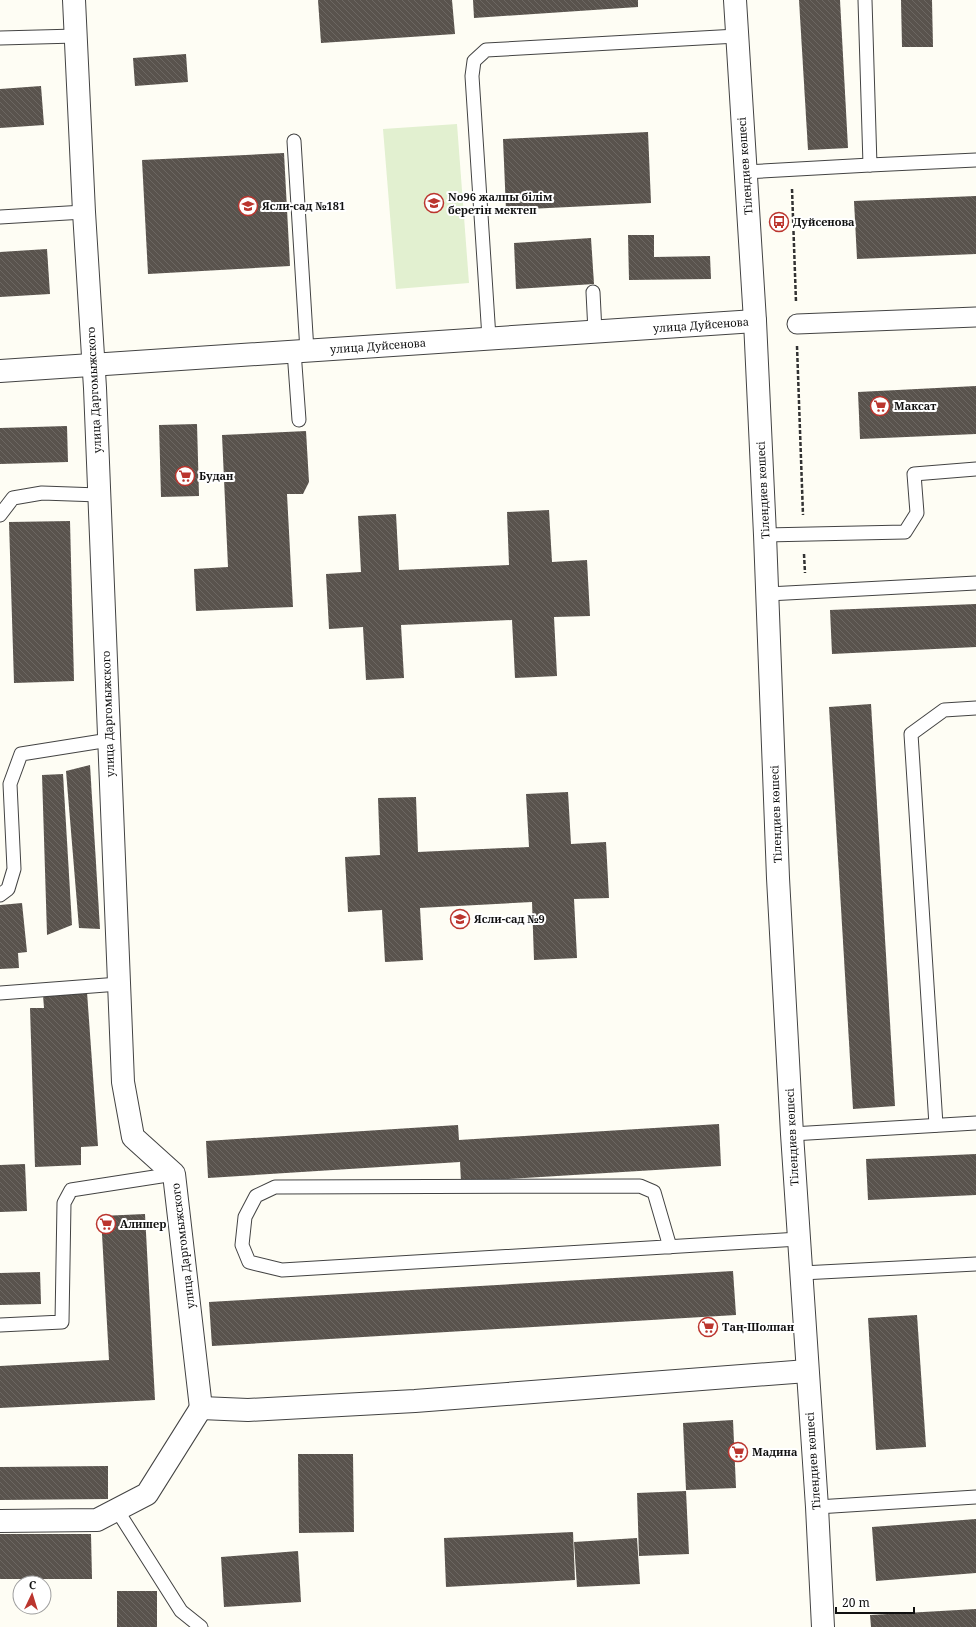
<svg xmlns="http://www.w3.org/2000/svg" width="976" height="1627" viewBox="0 0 976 1627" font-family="'Noto Serif',serif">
  <defs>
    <pattern id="building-back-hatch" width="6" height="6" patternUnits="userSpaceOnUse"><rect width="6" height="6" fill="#59534d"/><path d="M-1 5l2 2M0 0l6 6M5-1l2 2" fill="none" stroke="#6c6762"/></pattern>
  </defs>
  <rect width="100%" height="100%" fill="#fefdf4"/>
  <polygon fill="#e2f0d0" points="457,124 469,283 396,289 383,129"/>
  <g fill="url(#building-back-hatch)">
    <polygon points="318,0 452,0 455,34 321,43"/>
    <polygon points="473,0 638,0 638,7 474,18"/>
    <polygon points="799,0 840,0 848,148 808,150"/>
    <polygon points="901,0 932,0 933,47 902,47"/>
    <polygon points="186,54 188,82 135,86 133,58"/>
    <polygon points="41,86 44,125 0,128 0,89"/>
    <polygon points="648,132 651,203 506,210 503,139"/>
    <polygon points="284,153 290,266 148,274 142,160"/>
    <polygon points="976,196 976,254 857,259 854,201"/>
    <polygon points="628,235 654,235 654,257 710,256 711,279 629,280"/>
    <polygon points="591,238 594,284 516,289 514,243"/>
    <polygon points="47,249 50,294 0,297 0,252"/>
    <polygon points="976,386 976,434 860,439 858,392"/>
    <polygon points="197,424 199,496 161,497 159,425"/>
    <polygon points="67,426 68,462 0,464 0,428"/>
    <polygon points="306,431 309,482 303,494 287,494 293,607 196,611 194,569 228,567 222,435"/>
    <polygon points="549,510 552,562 587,560 590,616 554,617 557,676 515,678 512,620 401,625 404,678 366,680 363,627 329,629 326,574 361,572 358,516 396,514 399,570 509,565 507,512"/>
    <polygon points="70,521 74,681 14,683 9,522"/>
    <polygon points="976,604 976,647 832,654 830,610"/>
    <polygon points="871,704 895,1106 853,1109 829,707"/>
    <polygon points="90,765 100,929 79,928 66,771"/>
    <polygon points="63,774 72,925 47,935 42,775"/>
    <polygon points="568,792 571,844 606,842 609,898 574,899 577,958 534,960 532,902 420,908 423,960 385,962 382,910 348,912 345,857 380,855 378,798 416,797 418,852 529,847 526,794"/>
    <polygon points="22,903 27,952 18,953 19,968 0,969 0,905"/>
    <polygon points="87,992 98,1146 81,1147 81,1165 35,1167 30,1008 44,1008 43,995"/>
    <polygon points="719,1124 721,1166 461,1182 460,1162 208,1178 206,1141 458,1125 459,1140"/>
    <polygon points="976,1154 976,1195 868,1200 866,1159"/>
    <polygon points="25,1164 27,1211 0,1212 0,1165"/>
    <polygon points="145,1214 155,1400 0,1408 0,1366 109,1360 101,1216"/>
    <polygon points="733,1271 736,1315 212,1346 209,1302"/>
    <polygon points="40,1272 41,1304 0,1305 0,1273"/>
    <polygon points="917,1315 926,1447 876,1450 868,1318"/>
    <polygon points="733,1420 736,1488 686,1490 683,1423"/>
    <polygon points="298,1454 353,1454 354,1532 299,1533"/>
    <polygon points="108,1466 108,1499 0,1500 0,1467"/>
    <polygon points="686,1491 689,1554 639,1556 637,1493"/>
    <polygon points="976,1519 976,1573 876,1581 872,1527"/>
    <polygon points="573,1532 575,1580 446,1587 444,1538"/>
    <polygon points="0,1534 91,1534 92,1579 0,1579"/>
    <polygon points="637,1538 640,1584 577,1587 574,1542"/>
    <polygon points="298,1551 301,1602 224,1607 221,1557"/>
    <rect x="117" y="1591" width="40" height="36"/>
    <polygon points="976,1609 976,1627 871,1627 870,1615"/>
  </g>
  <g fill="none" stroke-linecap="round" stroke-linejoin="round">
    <g stroke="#434343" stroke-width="15">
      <g id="service">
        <polyline points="865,0 870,165 976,160"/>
        <polyline points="0,38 76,36"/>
        <polyline points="294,141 307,351"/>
        <polyline points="745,172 870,165"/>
        <polyline points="0,217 84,212"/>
        <polyline points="593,292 595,332"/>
        <polyline points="489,338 472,76 474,61 486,50 737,36"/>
        <polyline points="294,351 299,420"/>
        <polyline points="0,515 13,498 42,493 99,495"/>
        <polyline points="765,535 905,532 917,513 914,474 976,469"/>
        <polyline points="768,594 976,583"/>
        <polyline points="0,895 8,889 14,869 10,784 21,754 109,740"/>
        <polyline points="0,993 119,984"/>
        <polyline points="936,1125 911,734 944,710 976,708"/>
        <polyline points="792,1134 976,1123"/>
        <polyline points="670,1247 654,1192 640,1186 275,1187 256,1196 245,1217 242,1245 249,1262 282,1270 799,1239"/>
        <polyline points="802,1273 976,1264"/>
        <polyline points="0,1325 62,1322 64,1203 71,1190 174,1174"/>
        <polyline points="817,1507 976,1497"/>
        <polyline points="117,1510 181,1611 201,1627"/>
      </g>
    </g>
    <g stroke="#434343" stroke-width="21">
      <polyline id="pedestrian" points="797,324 976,317"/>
    </g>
    <g stroke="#434343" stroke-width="24">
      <g id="minor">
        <polyline points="74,0 84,212 95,388 123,1082 133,1137 174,1174 201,1408"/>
        <polyline points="0,371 755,321"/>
        <polyline points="201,1408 248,1410 415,1401 807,1371"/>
        <polyline points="0,1521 97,1520 147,1494 201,1408"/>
      </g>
    </g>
    <g stroke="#434343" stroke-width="24">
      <polyline id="tertiary" points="735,0 755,321 765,535 778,878 792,1134 817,1507 823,1627"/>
    </g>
    <g stroke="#323232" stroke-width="2.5" stroke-dasharray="4 2" stroke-linecap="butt">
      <polyline points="792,189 796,302"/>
      <polyline points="797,346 803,515"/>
      <polyline points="804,554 805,573"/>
    </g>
    <use href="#service" stroke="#fff" stroke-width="13"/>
    <use href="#pedestrian" stroke="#fff" stroke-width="19"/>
    <use href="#minor" stroke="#fff" stroke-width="22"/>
    <use href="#tertiary" stroke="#fff" stroke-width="22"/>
  </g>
  <defs>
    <g id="school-ring" transform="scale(1)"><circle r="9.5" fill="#fff" stroke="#bb352e" stroke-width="1.5"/><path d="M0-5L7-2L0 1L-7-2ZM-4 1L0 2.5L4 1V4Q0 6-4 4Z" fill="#bb352e"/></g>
    <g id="bus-ring" transform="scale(1)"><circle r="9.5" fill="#fff" stroke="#bb352e" stroke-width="1.5"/><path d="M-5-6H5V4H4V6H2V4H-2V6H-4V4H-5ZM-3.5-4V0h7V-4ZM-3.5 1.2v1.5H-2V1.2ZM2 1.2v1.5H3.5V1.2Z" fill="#bb352e"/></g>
    <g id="supermarket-ring" transform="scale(1)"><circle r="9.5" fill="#fff" stroke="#bb352e" stroke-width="1.5"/><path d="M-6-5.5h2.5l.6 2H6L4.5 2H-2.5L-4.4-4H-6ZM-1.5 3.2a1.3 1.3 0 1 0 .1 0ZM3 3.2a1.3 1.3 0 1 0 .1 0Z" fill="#bb352e"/></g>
  </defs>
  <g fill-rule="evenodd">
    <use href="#school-ring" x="434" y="203"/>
    <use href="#school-ring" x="248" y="206"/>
    <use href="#bus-ring" x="779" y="222"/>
    <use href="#supermarket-ring" x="880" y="406"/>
    <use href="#supermarket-ring" x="185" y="476"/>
    <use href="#school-ring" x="460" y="919"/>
    <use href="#supermarket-ring" x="106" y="1224"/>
    <use href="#supermarket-ring" x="708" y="1327"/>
    <use href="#supermarket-ring" x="738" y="1452"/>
  </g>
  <g text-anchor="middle" stroke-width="4" stroke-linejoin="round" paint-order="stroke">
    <g font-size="11" fill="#101010" stroke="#fff">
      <text transform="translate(745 166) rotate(-94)" y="4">Тілендиев көшесі</text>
      <text transform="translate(701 325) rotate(-4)" y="4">улица Дуйсенова</text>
      <text transform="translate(378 346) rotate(-4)" y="4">улица Дуйсенова</text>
      <text transform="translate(94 390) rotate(-93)" y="4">улица Даргомыжского</text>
      <text transform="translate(763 490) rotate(-93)" y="4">Тілендиев көшесі</text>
      <text transform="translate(108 714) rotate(-92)" y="4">улица Даргомыжского</text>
      <text transform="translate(776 814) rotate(-92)" y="4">Тілендиев көшесі</text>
      <text transform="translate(792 1137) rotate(-93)" y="4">Тілендиев көшесі</text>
      <text transform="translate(183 1246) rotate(-97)" y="4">улица Даргомыжского</text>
      <text transform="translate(813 1461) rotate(-94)" y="4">Тілендиев көшесі</text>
    </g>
    <g font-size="11" font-weight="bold" fill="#101010" stroke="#fff" text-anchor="start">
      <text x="448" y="201">No96 жалпы білім<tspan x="448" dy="13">беретін мектеп</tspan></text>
      <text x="262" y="210">Ясли-сад №181</text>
      <text x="793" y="226">Дуйсенова</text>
      <text x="894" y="410">Максат</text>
      <text x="199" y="480">Будан</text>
      <text x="474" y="923">Ясли-сад №9</text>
      <text x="120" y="1228">Алишер</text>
      <text x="722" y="1331">Таң-Шолпан</text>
      <text x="752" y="1456">Мадина</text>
    </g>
  </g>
  <g transform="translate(32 1595) rotate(4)"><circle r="19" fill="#ffffff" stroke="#9f9f9f"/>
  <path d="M0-3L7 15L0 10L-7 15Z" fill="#bb352e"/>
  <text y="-6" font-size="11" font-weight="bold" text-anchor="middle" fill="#101010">С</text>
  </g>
  <path d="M836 1607v6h78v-6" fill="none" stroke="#101010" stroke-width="2"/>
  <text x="842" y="1607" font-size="12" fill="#101010" stroke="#ffffff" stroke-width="3" paint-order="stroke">20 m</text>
</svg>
